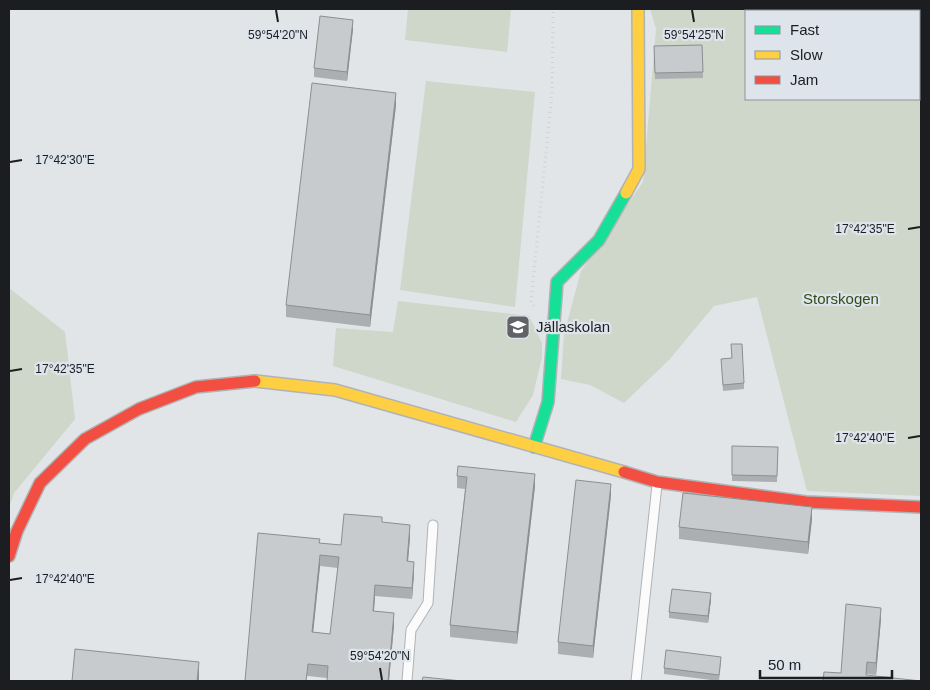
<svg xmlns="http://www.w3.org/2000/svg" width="930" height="690" viewBox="0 0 930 690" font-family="Helvetica,sans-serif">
  <rect width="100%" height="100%" fill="#e2e5e8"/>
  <g fill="#ced7c9" fill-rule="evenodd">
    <polygon points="408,9 511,9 507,52 405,40"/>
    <path d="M650 9H921V496L807 491 757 297 714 306 669 360 624 403 590 385 561 379 564 334 581 271 643 182 656 29ZM746 11H919V99H746Z"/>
    <polygon points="426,81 535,92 515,307 400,290"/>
    <polygon points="9,288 65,332 75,419 14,493 9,508"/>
    <polygon points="398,301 529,316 542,343 542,357 533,395 516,422 333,366 336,328 393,332"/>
  </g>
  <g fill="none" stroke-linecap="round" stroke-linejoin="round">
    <g stroke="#b0b3b5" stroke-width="11">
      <g id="lane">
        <polyline points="407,681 411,630 428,603 433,525"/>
        <polyline points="636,681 657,485"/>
      </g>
    </g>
    <g stroke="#b0b3b5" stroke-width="14">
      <polyline id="fast" points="534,447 548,402 557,282 599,240 626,193"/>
    </g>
    <g stroke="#b0b3b5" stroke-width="14">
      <g id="slow">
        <polyline points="626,193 639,169 638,9"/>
        <polyline points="255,381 335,390 624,472"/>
      </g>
    </g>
    <g stroke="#b0b3b5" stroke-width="14">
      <g id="jam">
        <polyline points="624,472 657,482 806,502 921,507"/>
        <polyline points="9,556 17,531 40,483 85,439 139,409 196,387 255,381"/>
      </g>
    </g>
    <polyline stroke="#d0d1d3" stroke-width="3" stroke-dasharray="1 4" stroke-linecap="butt" points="534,306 531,302 552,92 553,9"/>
    <use href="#lane" stroke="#fbfbfc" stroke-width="9"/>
    <use href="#fast" stroke="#16e098" stroke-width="11"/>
    <use href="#slow" stroke="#ffcf43" stroke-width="11"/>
    <use href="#jam" stroke="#f24e42" stroke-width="11"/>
  </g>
  <g fill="#acafb1" fill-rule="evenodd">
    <polygon points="353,29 347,81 314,77 314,68"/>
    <polygon points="702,45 703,78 655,79 654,46"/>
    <polygon points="396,105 370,327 286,317 286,305"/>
    <polygon points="731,344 744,383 744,389 723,391 721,359 732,358"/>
    <polygon points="778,447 777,482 732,481 732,475"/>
    <polygon points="457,476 535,486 517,644 450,637 450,625 465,489 457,488"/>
    <polygon points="611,495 593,658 558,654 558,642"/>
    <polygon points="812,519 808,554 679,539 679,527"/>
    <path d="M382 523 410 537 408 561 414 574 412 599 375 596 374 611 394 625 389 681H327V678L308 676 245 681 320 543 341 545ZM320 566 338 568 330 634 313 632Z"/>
    <polygon points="711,600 708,623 669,618 669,612"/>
    <polygon points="881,619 876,675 867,674 841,673"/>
    <polygon points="721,663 719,681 664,674 664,668"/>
  </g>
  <g fill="#8c8e90">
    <polygon points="353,20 353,29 347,81 347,72"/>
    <polygon points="396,93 396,105 370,327 370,315"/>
    <polygon points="535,474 535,486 517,644 517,632"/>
    <polygon points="611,484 611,495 593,658 593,646"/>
    <polygon points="812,507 812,519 808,554 808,542"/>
    <polygon points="410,525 410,537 407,573 407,561"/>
    <polygon points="320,555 320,566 312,644 312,632"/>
    <polygon points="414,562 414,574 412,599 412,588"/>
    <polygon points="375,585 375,596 373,623 373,611"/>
    <polygon points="711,593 711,600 708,623 708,616"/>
    <polygon points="881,608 881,619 876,675 876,663"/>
    <polygon points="394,613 394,625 389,681 388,681"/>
    <polygon points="199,662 199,681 197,681"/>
  </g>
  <g fill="#c8cbce" stroke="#8c8e90" fill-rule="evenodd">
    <polygon points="320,16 353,20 347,72 314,68"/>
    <polygon points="702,45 703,72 655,73 654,46"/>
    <polygon points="312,83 396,93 370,315 286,305"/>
    <polygon points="731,344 742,344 744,383 723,385 721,359 732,358"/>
    <polygon points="732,446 778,447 777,476 732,475"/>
    <polygon points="458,466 535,474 517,632 450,625 467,477 457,476"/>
    <polygon points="576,480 611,484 593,646 558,642"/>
    <polygon points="683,493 812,507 808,542 679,527"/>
    <path d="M344 514 382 517V522L410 525 407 561 414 562 412 588 375 585 373 611 394 613 388 681H327L328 666 308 664 306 681H245L258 533 320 539 319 543 341 545ZM320 555 339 557 330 634 312 632Z"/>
    <polygon points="672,589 711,593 708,616 669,612"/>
    <polygon points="846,604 881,608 876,663 867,662 866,675 921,681 823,681 824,672 841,673"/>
    <polygon points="75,649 199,662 197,681 72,681"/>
    <polygon points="666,650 721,657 719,675 664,668"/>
    <polygon points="423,677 462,681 422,681"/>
  </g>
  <path fill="none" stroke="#1b1d20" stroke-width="2" d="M276 10 278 22M692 10 694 22M10 162 22 160M908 229 920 227M10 371 22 369M908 438 920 436M10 580 22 578M380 668 382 680"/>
  <defs>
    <g id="school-square" transform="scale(1.25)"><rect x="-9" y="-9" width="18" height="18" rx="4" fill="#616366" stroke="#dee4ec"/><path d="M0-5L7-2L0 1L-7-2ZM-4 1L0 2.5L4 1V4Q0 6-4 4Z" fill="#fff"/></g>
  </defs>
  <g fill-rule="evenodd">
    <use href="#school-square" x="518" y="327"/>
  </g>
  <g text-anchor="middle" stroke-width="4.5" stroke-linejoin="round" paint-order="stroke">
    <g font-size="15" fill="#334b15" stroke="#dee4ec">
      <text x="841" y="304">Storskogen</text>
    </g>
    <g font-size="15" fill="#1b1d20" stroke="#dee4ec" text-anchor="start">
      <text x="536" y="332">Jällaskolan</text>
    </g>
  </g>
  <g font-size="12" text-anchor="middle" fill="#1b1d20" stroke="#dee4ec" stroke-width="4.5" stroke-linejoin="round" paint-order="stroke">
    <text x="278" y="39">59°54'20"N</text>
    <text x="694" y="39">59°54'25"N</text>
    <text x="65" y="164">17°42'30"E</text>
    <text x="865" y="233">17°42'35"E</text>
    <text x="65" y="373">17°42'35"E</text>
    <text x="865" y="442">17°42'40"E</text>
    <text x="65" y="583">17°42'40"E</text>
    <text x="380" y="660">59°54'20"N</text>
  </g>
  <rect width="930" height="690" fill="none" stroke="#1b1d20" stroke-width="20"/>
  <rect x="745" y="10" width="175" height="90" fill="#dee4ec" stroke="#90949a"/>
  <rect x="755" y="26" width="25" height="8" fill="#16e098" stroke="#90949a"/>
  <text x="790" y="35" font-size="15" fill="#1b1d20">Fast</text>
  <rect x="755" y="51" width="25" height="8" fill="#ffcf43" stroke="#90949a"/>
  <text x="790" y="60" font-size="15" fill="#1b1d20">Slow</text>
  <rect x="755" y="76" width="25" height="8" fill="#f24e42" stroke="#90949a"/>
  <text x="790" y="85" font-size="15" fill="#1b1d20">Jam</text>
  <path d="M760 670v8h132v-8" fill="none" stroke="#1b1d20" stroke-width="2.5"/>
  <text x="768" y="670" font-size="15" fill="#1b1d20" stroke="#dee4ec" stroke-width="4" paint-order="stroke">50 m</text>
</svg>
